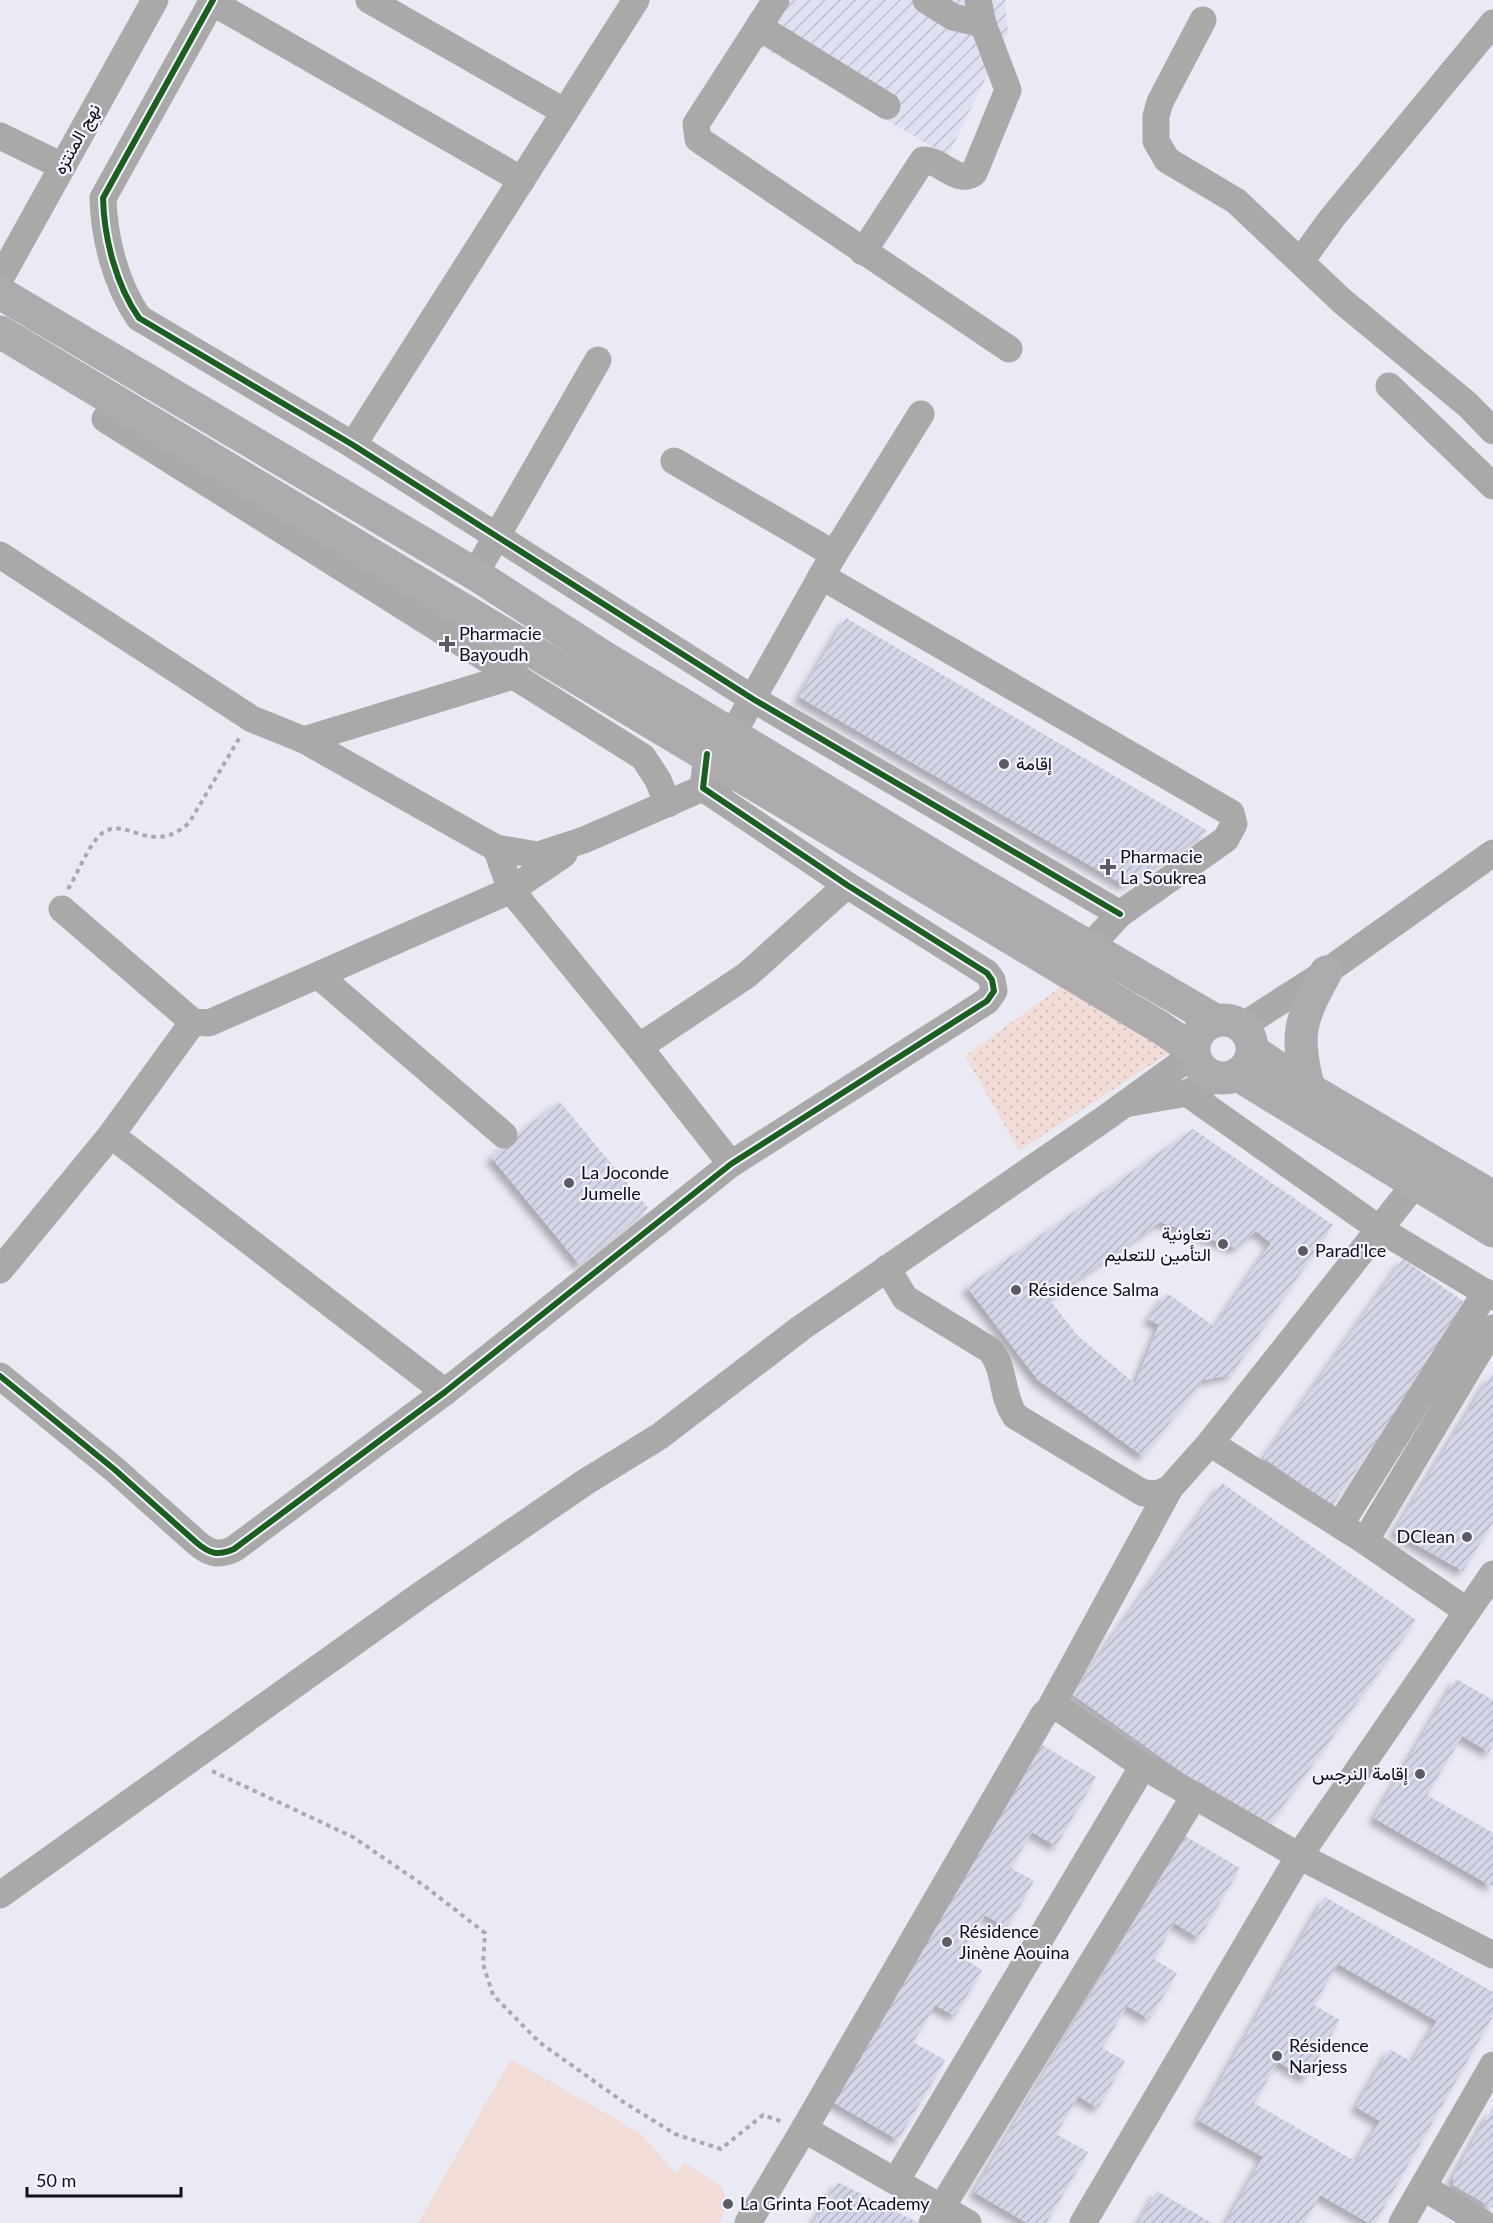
<svg xmlns="http://www.w3.org/2000/svg" width="1493" height="2223" viewBox="0 0 1493 2223" font-family="Lato,Vazirmatn,sans-serif">
  <defs>
    <pattern id="industrial-furrows" width="10" height="10" patternUnits="userSpaceOnUse" patternTransform="scale(1.5)"><rect width="10" height="10" fill="#dfe1f3"/><path d="M-1 1l2-2M0 10L10 0M9 11l2-2" fill="none" stroke="#bec0cf"/></pattern>
    <pattern id="grass-dots" width="8" height="8" patternUnits="userSpaceOnUse" patternTransform="scale(1.5)"><rect width="8" height="8" fill="#f1dcd8"/><path d="M2 2h.1M6 6h.1" fill="none" stroke="#cdbcb8" stroke-width="1.8" stroke-linecap="round"/></pattern>
    <pattern id="building-hatch" width="6" height="6" patternUnits="userSpaceOnUse" patternTransform="scale(1.5)"><rect width="6" height="6" fill="#d4d5e7"/><path d="M-1 1l2-2M0 6l6-6M5 7l2-2" fill="none" stroke="#b5b6c5"/></pattern>
    <filter id="shadow"><feDropShadow dx="-5.5" dy="5.5" stdDeviation="3" flood-color="#0004"/></filter>
  </defs>
  <rect width="100%" height="100%" fill="#e9eaf4"/>
  <polygon fill="url(#industrial-furrows)" points="759,0 1005,0 1008,32 948,156 738,33"/>
  <polygon fill="url(#grass-dots)" points="1070,980 1178,1047 1019,1151 965,1056"/>
  <polygon fill="#f1dcd8" points="511,2059 640,2133 676,2174 685,2162 722,2187 728,2204 720,2223 418,2223"/>
  <g fill="url(#building-hatch)" fill-rule="evenodd" filter="url(#shadow)">
    <polygon points="846,618 1208,831 1124,885 799,697"/>
    <polygon points="559,1101 648,1208 579,1264 491,1157"/>
    <path d="M1193 1129 1333 1225 1231 1375 1203 1380 1143 1456 1038 1380 967 1287ZM1160 1222 1236 1248 1256 1231 1271 1243 1215 1327 1167 1293 1148 1319 1159 1325 1135 1384 1077 1335 1049 1299Z"/>
    <polygon points="1403,1259 1470,1306 1332,1505 1264,1458"/>
    <polygon points="1493,1372 1493,1522 1463,1571 1394,1532"/>
    <polygon points="1222,1483 1416,1620 1265,1831 1072,1694"/>
    <polygon points="1456,1679 1493,1700 1493,1745 1489,1752 1462,1736 1427,1795 1493,1833 1493,1887 1374,1818"/>
    <polygon points="1042,1745 1096,1777 1056,1846 1032,1832 1011,1868 1034,1881 1007,1928 985,1915 960,1956 982,1970 955,2016 935,2005 913,2042 945,2060 898,2140 831,2101"/>
    <polygon points="1185,1836 1240,1868 1199,1938 1174,1923 1154,1959 1177,1973 1149,2019 1127,2006 1102,2048 1125,2061 1098,2108 1078,2096 1056,2134 1088,2152 1046,2223 1027,2223 974,2192"/>
    <path d="M1325 1897 1493 1992V2016L1375 2223H1369L1320 2195 1304 2223H1226L1263 2157 1198 2120ZM1338 1964 1437 2021 1412 2062 1390 2049 1356 2107 1380 2121 1356 2162 1254 2103 1278 2062 1306 2078 1340 2020 1314 2005Z"/>
    <polygon points="1493,2107 1493,2208 1453,2185 1453,2177"/>
    <polygon points="838,2182 919,2223 813,2223"/>
    <polygon points="1157,2191 1212,2223 1139,2223"/>
  </g>
  <g fill="none" stroke-linecap="round" stroke-linejoin="round">
    <g stroke="#aaa9ad" stroke-width="4" stroke-dasharray="4.5 4.5" stroke-linecap="butt">
      <path d="M68 889C78 873 86 850 99 836 124 811 149 859 189 823L240 737"/>
      <polyline points="212,1771 353,1837 426,1887 485,1933 483,1964 493,1995 539,2042 622,2101 675,2134 721,2149 763,2115 783,2122"/>
    </g>
    <g stroke="#aaa9a9" stroke-width="27">
      <path d="M213 0 103 198C104 238 116 285 139 318L353 445 753 699 1120 914"/>
      <polyline points="369,0 565,112"/>
      <polyline points="776,0 696,124 698,139 1009,349"/>
      <polyline points="926,0 953,17 983,24"/>
      <polyline points="212,2 522,180"/>
      <polyline points="1203,20 1160,102 1156,116 1156,141 1167,160 1236,201 1342,301 1468,405 1493,431"/>
      <polyline points="759,27 887,106"/>
      <polyline points="0,136 62,166"/>
      <path d="M863 252 923 160C942 160 957 185 974 173L1008 90 983 24 978 0"/>
      <polyline points="1301,261 1332,218 1493,23"/>
      <polyline points="0,279 155,0"/>
      <polyline points="1389,386 1493,486"/>
      <polyline points="105,419 643,757 658,780 668,804"/>
      <polyline points="353,445 636,0"/>
      <polyline points="674,461 834,554"/>
      <polyline points="0,555 252,719 304,740 496,848"/>
      <polyline points="475,574 598,360"/>
      <polyline points="821,576 1231,813 1234,824 1226,839 1120,914 1090,946"/>
      <polyline points="732,735 834,554 921,414"/>
      <polyline points="304,740 516,675"/>
      <polyline points="564,854 511,890 639,1047 731,1164"/>
      <polyline points="62,909 193,1022 209,1023 511,890 496,848 538,855 584,840 703,788 721,784"/>
      <polyline points="319,976 504,1135"/>
      <polyline points="1242,1026 1326,972 1493,853"/>
      <polyline points="639,1047 747,975 847,885"/>
      <polyline points="1187,1093 1381,1230 1493,1297"/>
      <polyline points="1130,1103 1187,1093 1218,1078"/>
      <polyline points="111,1135 445,1392"/>
      <path d="M887 1268 905 1298 990 1350C1006 1368 1000 1393 1015 1416L1143 1493 1158 1494 1170 1488 1210 1443 1415 1184"/>
      <polyline points="0,1270 111,1135 193,1022"/>
      <path d="M0 1376 114 1469 197 1543C210 1554 218 1556 234 1549L445 1392 731 1164 987 1001 994 991 992 980 987 973 847 885 703 788 707 754"/>
      <polyline points="1210,1443 1365,1541 1467,1611"/>
      <polyline points="1340,1525 1486,1292"/>
      <polyline points="1365,1541 1493,1328"/>
      <polyline points="1049,1710 1170,1488"/>
      <polyline points="0,1895 419,1596 587,1481 660,1436 801,1328 1104,1119 1194,1054"/>
      <polyline points="896,2181 1143,1766"/>
      <polyline points="1423,2187 1483,2223"/>
      <polyline points="748,2223 804,2129"/>
      <polyline points="932,2223 1195,1795"/>
      <polyline points="968,2223 804,2129 1044,1714 1049,1710 1059,1708 1143,1766 1299,1856 1493,1955"/>
      <polyline points="1083,2223 1299,1856 1493,1574"/>
      <polyline points="1402,2223 1493,2065"/>
    </g>
    <g stroke="#aeabae" stroke-width="33">
      <polyline points="0,293 475,574 610,661 957,870 1215,1020"/>
      <polyline points="0,332 1161,1028 1193,1050"/>
      <circle cx="1223" cy="1049" r="29"/>
      <polyline points="1253,1051 1309,1089 1493,1197"/>
      <polyline points="1238,1075 1493,1231"/>
      <path d="M1309 1089C1294 1034 1300 1020 1326 972"/>
    </g>
    <g stroke="#f3f4ff" stroke-width="10">
      <g id="cycleway">
        <path d="M213 0 103 198C104 238 116 285 139 318L353 445 753 699 1120 914"/>
        <path d="M0 1376 114 1469 197 1543C210 1554 218 1556 234 1549L445 1392 731 1164 987 1001 994 991 992 980 987 973 847 885 703 788 707 754"/>
      </g>
    </g>
    <use href="#cycleway" stroke="#1b5e20" stroke-width="6"/>
  </g>
  <g fill="#5b5c63" stroke="#f3f4ff" stroke-width="2">
    <path d="M444 635h6v6h6v6h-6v6h-6v-6h-6v-6h6z"/>
    <circle cx="1004" cy="764" r="6"/>
    <path d="M1105 858h6v6h6v6h-6v6h-6v-6h-6v-6h6z"/>
    <circle cx="569" cy="1183" r="6"/>
    <circle cx="1223" cy="1244" r="6"/>
    <circle cx="1303" cy="1251" r="6"/>
    <circle cx="1016" cy="1290" r="6"/>
    <circle cx="1467" cy="1537" r="6"/>
    <circle cx="1420" cy="1774" r="6"/>
    <circle cx="947" cy="1942" r="6"/>
    <circle cx="1277" cy="2056" r="6"/>
    <circle cx="728" cy="2204" r="6"/>
  </g>
  <g text-anchor="middle" stroke-width="4.5" stroke-linejoin="round" paint-order="stroke">
    <g font-size="18" fill="#0f0f15" stroke="#f3f4ff">
      <text transform="translate(77 139) rotate(-61)" y="6">نهج المنتزه</text>
    </g>
    <g font-size="18" fill="#0f0f15" stroke="#f3f4ff" text-anchor="start">
      <text x="459" y="640">Pharmacie<tspan x="459" dy="21">Bayoudh</tspan></text>
      <text x="1016" y="770">إقامة</text>
      <text x="1120" y="863">Pharmacie<tspan x="1120" dy="21">La Soukrea</tspan></text>
      <text x="581" y="1179">La Joconde<tspan x="581" dy="21">Jumelle</tspan></text>
      <text x="1211" y="1240" text-anchor="end">تعاونية<tspan x="1211" dy="21">التأمين للتعليم</tspan></text>
      <text x="1315" y="1257">Parad'Ice</text>
      <text x="1028" y="1296">Résidence Salma</text>
      <text x="1455" y="1543" text-anchor="end">DClean</text>
      <text x="1408" y="1780" text-anchor="end">إقامة النرجس</text>
      <text x="959" y="1938">Résidence<tspan x="959" dy="21">Jinène Aouina</tspan></text>
      <text x="1289" y="2052">Résidence<tspan x="1289" dy="21">Narjess</tspan></text>
      <text x="740" y="2210">La Grinta Foot Academy</text>
    </g>
  </g>
  <path d="M27 2187v9h154v-9" fill="none" stroke="#0f0f15" stroke-width="3"/>
  <text x="36" y="2187" font-size="18" fill="#0f0f15" stroke="#f3f4ff" stroke-width="4.5" paint-order="stroke">50 m</text>
</svg>
